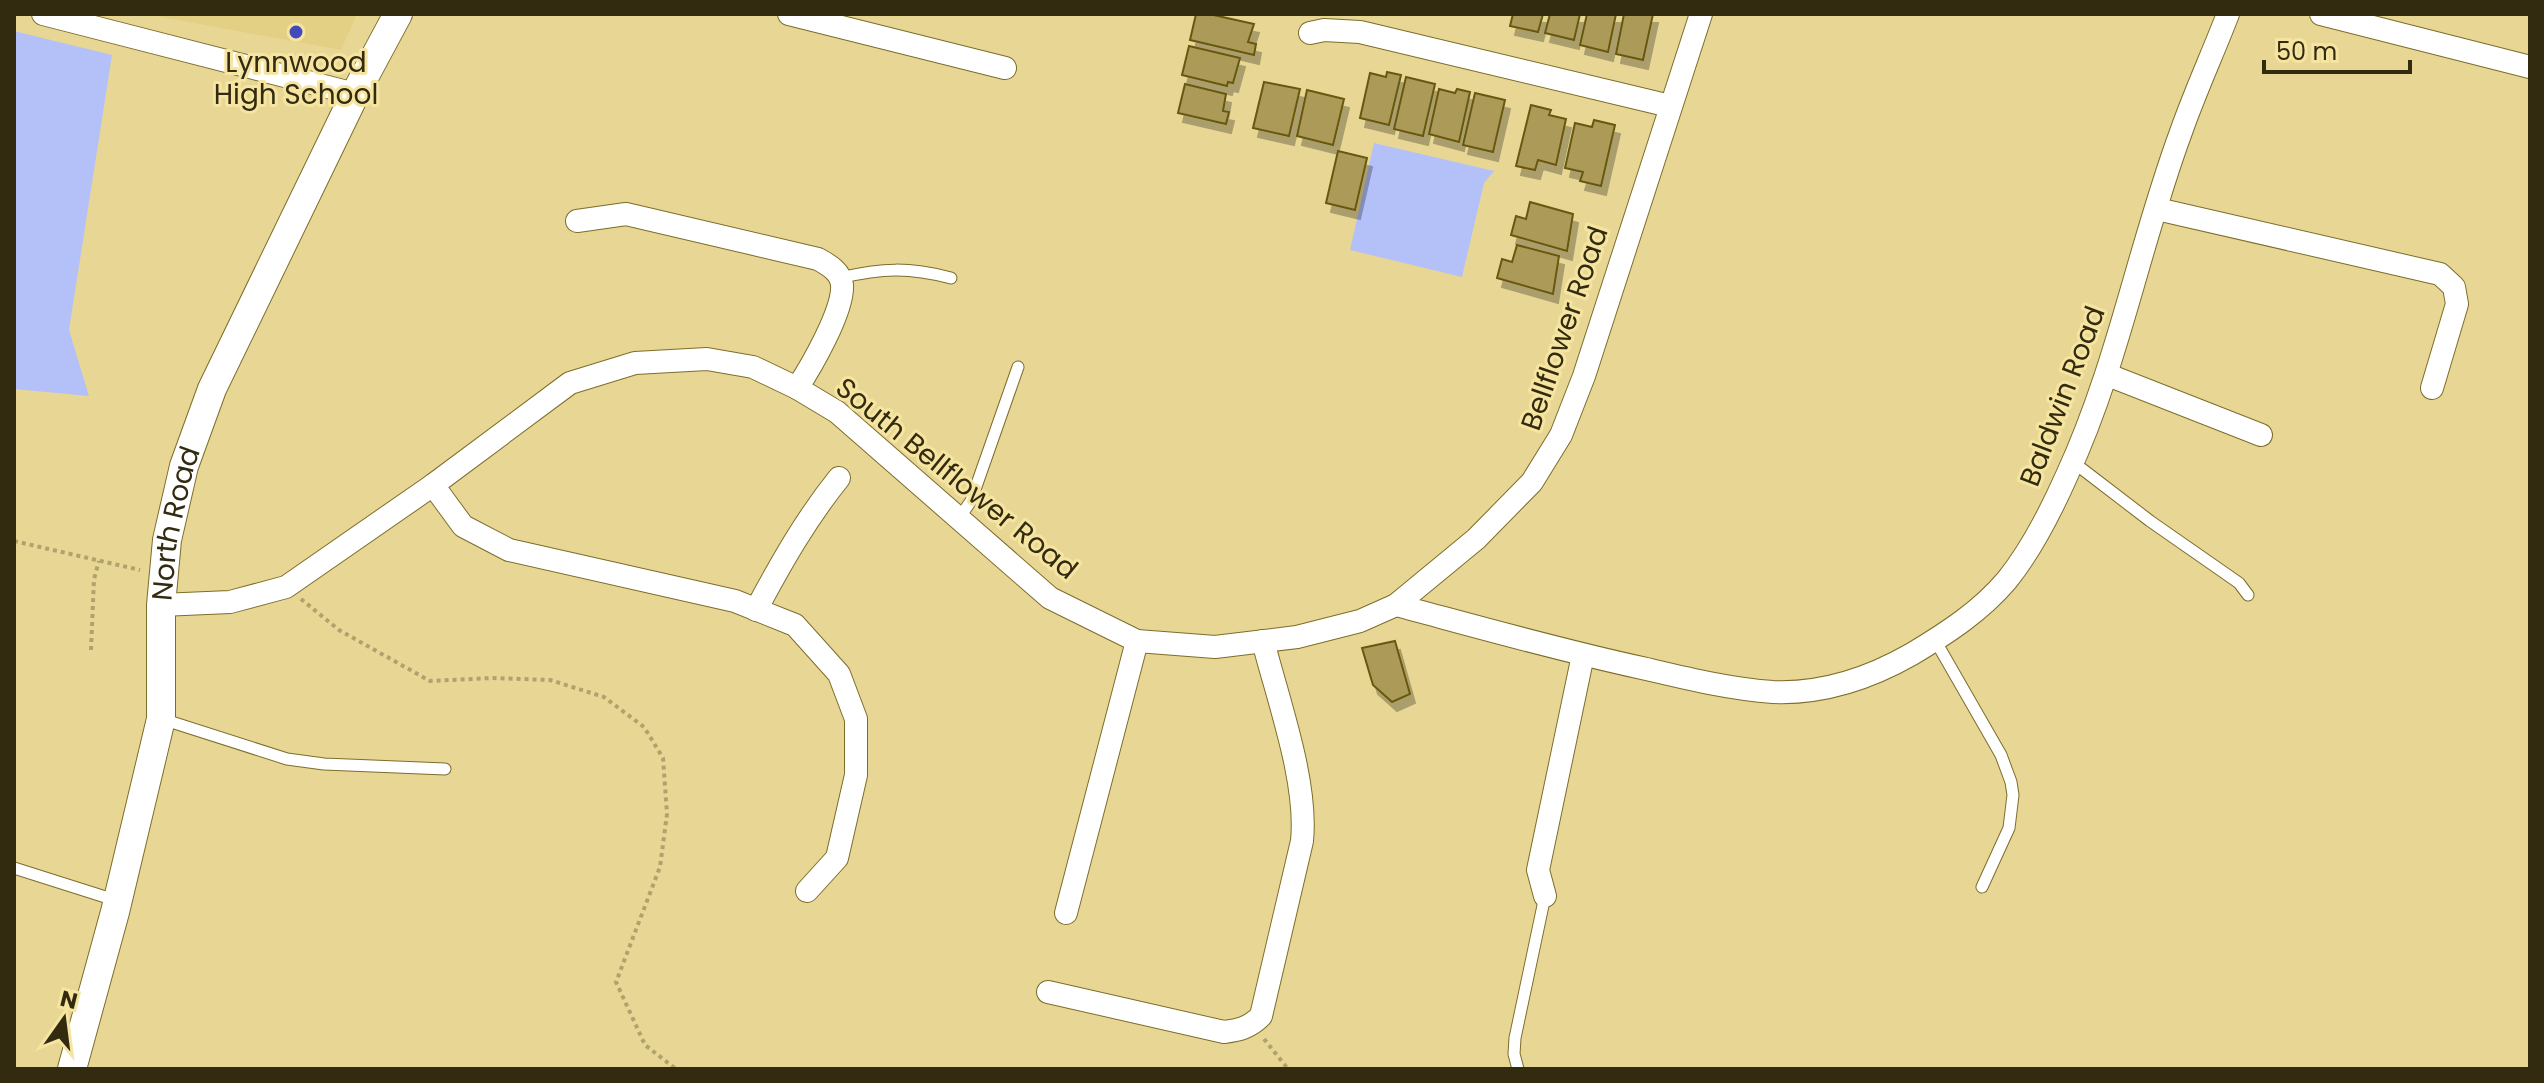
<svg xmlns="http://www.w3.org/2000/svg" width="2544" height="1083" viewBox="0 0 2544 1083" font-family="Poppins,sans-serif">
  <defs>
    <filter id="shadow"><feDropShadow dx="5" dy="9" stdDeviation="0" flood-color="#0004"/></filter>
  </defs>
  <rect width="100%" height="100%" fill="#e8d794"/>
  <polygon fill="#e4d085" points="145,14 357,14 341,50"/>
  <g fill="#b4c0f8">
    <polygon points="14,31 112,55 69,330 89,396 14,389"/>
    <polygon points="1374,143 1494,171 1484,183 1462,277 1350,250"/>
  </g>
  <g fill="#ab9a59" stroke="#685811" stroke-width="2" filter="url(#shadow)">
    <polygon points="1196,14 1209,14 1254,24 1248,42 1256,44 1254,55 1190,40"/>
    <polygon points="1513,14 1543,14 1538,32 1510,26"/>
    <polygon points="1550,14 1580,14 1574,40 1545,33"/>
    <polygon points="1587,14 1616,14 1608,52 1580,45"/>
    <polygon points="1624,14 1653,14 1643,60 1616,54"/>
    <polygon points="1189,46 1240,58 1233,83 1228,82 1227,86 1182,75"/>
    <polygon points="1387,72 1401,75 1389,125 1360,118 1370,73 1386,77"/>
    <polygon points="1406,77 1435,84 1423,136 1394,129"/>
    <polygon points="1264,82 1300,89 1289,136 1253,128"/>
    <polygon points="1185,84 1226,94 1223,111 1229,112 1226,124 1178,113"/>
    <polygon points="1439,89 1455,93 1457,89 1470,92 1459,142 1429,134"/>
    <polygon points="1307,90 1344,99 1333,145 1297,136"/>
    <polygon points="1475,93 1505,100 1493,152 1463,145"/>
    <polygon points="1531,105 1551,110 1549,115 1566,119 1556,165 1538,160 1535,170 1516,166"/>
    <polygon points="1594,120 1615,125 1601,186 1580,181 1583,172 1565,168 1575,123 1592,127"/>
    <polygon points="1338,151 1367,158 1355,210 1326,203"/>
    <polygon points="1530,202 1573,214 1567,251 1511,235 1516,216 1526,219"/>
    <polygon points="1517,245 1559,256 1553,294 1497,278 1502,259 1512,262"/>
    <polygon points="1395,641 1410,694 1392,702 1373,685 1362,648"/>
  </g>
  <g fill="none" stroke-linecap="round" stroke-linejoin="round">
    <g stroke="#7d6d2b" stroke-width="13">
      <g id="service">
        <path d="M839 278C883 268 908 267 951 278"/>
        <polyline points="2073,462 2150,521 2239,583 2248,595"/>
        <polyline points="959,518 971,501 1018,367"/>
        <polyline points="1935,640 2001,755 2011,782 2013,795 2009,828 1982,887"/>
        <polyline points="162,719 287,759 324,764 445,769"/>
        <polyline points="14,868 118,901"/>
        <polyline points="1518,1069 1514,1054 1515,1038 1545,896"/>
      </g>
    </g>
    <g stroke="#7d6d2b" stroke-width="24">
      <g id="minor">
        <polyline points="43,14 355,94"/>
        <polyline points="789,14 1005,68"/>
        <polyline points="2321,14 2530,67"/>
        <polyline points="1310,33 1324,30 1360,32 1670,106"/>
        <polyline points="2157,209 2440,274 2454,287 2457,304 2432,388"/>
        <path d="M577 221 626 214 818 259C829 265 841 272 842 285 844 310 811 367 797 388"/>
        <polyline points="2108,375 2261,435"/>
        <polyline points="433,485 463,526 509,550 735,601 795,625 839,674 856,719 856,775 837,858 807,891"/>
        <polyline points="161,605 230,602 286,587 433,485 570,383 635,363 707,359 753,367 797,388 837,412 1050,598 1137,641 1215,647 1297,637 1360,621 1396,605 1476,539 1532,482 1561,435 1584,376 1701,14"/>
        <path d="M1396 605C1478 627 1559 650 1642 668 1685 678 1729 689 1773 692 1822 694 1870 678 1912 654 1947 633 1981 611 2007 580 2032 549 2051 511 2067 475 2118 365 2139 245 2181 132 2195 92 2213 53 2228 14"/>
        <path d="M756 610C781 563 806 519 839 478"/>
        <polyline points="1545,896 1538,870 1583,655"/>
        <polyline points="1066,913 1137,641"/>
        <path d="M1048 992 1224 1032C1239 1030 1249 1028 1261 1016L1302 841C1308 782 1278 700 1263 641"/>
      </g>
    </g>
    <g stroke="#7d6d2b" stroke-width="30">
      <g id="tertiary">
        <path id="s1" d="M72 1069 115 912 161 719V605L167 540 184 466 212 389 355 94 398 14"/>
      </g>
    </g>
    <g stroke="#b0a26c" stroke-width="4" stroke-dasharray="4 4" stroke-linecap="butt">
      <polyline points="14,541 140,570"/>
      <polyline points="301,599 339,630 430,681 492,678 550,680 604,697 644,727 663,758 667,814 660,867 616,982 645,1045 676,1069"/>
      <polyline points="91,650 94,579 99,561"/>
      <polyline points="1264,1039 1288,1069"/>
    </g>
    <use href="#service" stroke="#fff" stroke-width="11"/>
    <use href="#minor" stroke="#fff" stroke-width="22"/>
    <use href="#tertiary" stroke="#fff" stroke-width="28"/>
  </g>
  <circle fill="#4448bd" stroke="#f6e4a1" stroke-width="3" cx="296" cy="32" r="8"/>
  <g text-anchor="middle" stroke-width="6" stroke-linejoin="round" paint-order="stroke">
    <g font-size="28" fill="#322b10" stroke="#f6e4a1">
      <text x="296" y="72">Lynnwood<tspan x="296" dy="32">High School</tspan></text>
    </g>
    <g font-size="28" fill="#322b10" stroke="#f6e4a1">
      <text transform="translate(1564 328) rotate(-71)" y="10">Bellflower Road</text>
      <text transform="translate(2062 396) rotate(-69)" y="10">Baldwin Road</text>
      <text transform="translate(957 478) rotate(39)" y="10">South Bellflower Road</text>
      <text dy="10" stroke="none"><textPath href="#s1" startOffset="558">North Road</textPath></text>
    </g>
  </g>
  <rect width="2544" height="1083" fill="none" stroke="#322b10" stroke-width="32"/>
  <g transform="translate(64 1019) rotate(14)" stroke="#f6e4a1" stroke-width="6" paint-order="stroke">
  <path d="M0-6L14 30L0 20L-14 30Z" fill="#322b10"/>
  <text y="-12" font-size="22" font-weight="bold" text-anchor="middle" fill="#322b10">N</text>
  </g>
  <path d="M2264 60v12h146v-12" fill="none" stroke="#322b10" stroke-width="4"/>
  <text x="2276" y="60" font-size="24" fill="#322b10" stroke="#f6e4a1" stroke-width="6" paint-order="stroke">50 m</text>
</svg>
